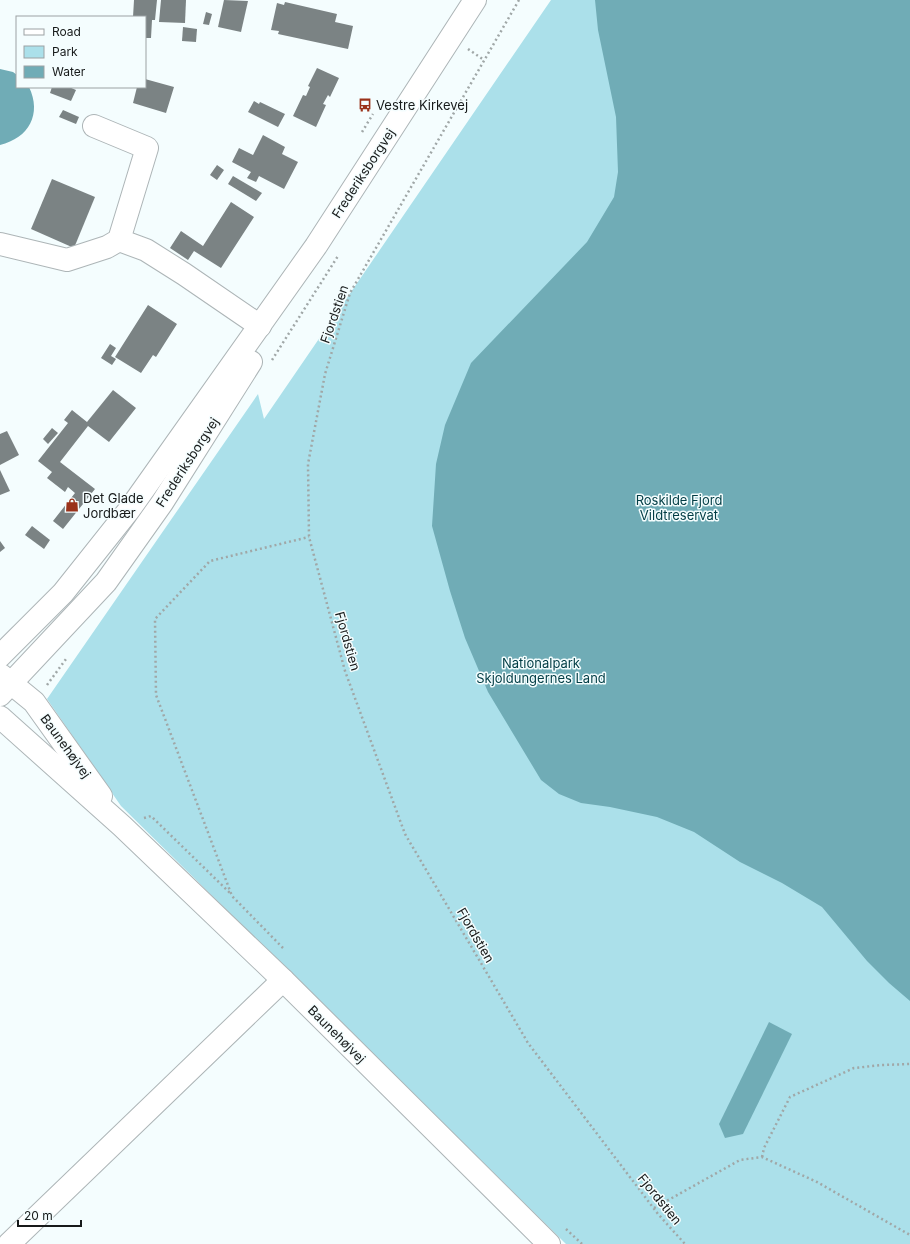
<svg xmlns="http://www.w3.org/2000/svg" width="910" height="1244" viewBox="0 0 910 1244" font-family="Inter,sans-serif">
  <rect width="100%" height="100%" fill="#f4fdfe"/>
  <polygon fill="#abe0ea" points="551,0 910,0 910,1244 566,1244 121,806 47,699 258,394 264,419"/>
  <g fill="#70acb6">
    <polygon points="595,0 910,0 910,1001 889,983 867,961 822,907 782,883 740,862 694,832 657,817 610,807 581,803 559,794 541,780 488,692 465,638 450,591 432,526 436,464 445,425 471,363 587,242 614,197 618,172 616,117 598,30"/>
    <path d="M0 69 13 72 17 75V87H29C42 114 29 138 0 145Z"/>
    <polygon points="769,1022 792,1034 743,1134 725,1138 719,1124"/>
  </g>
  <g fill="#7b8384">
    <polygon points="134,0 157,0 155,20 152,20 151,38 145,38 145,17 133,17"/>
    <polygon points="161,0 186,0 185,23 159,22"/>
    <polygon points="224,0 248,1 241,32 218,27"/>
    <polygon points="285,2 337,14 335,22 353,26 348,49 278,34 279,31 271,30 277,3 284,5"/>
    <polygon points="206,12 212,14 209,25 203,24"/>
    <polygon points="183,27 197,29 196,42 182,41"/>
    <polygon points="317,68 339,78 330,97 328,95 323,104 326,105 316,127 293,116 303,95 306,96 310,87 308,86"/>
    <polygon points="145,79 174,87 166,113 133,103 137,87 145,87"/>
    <polygon points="52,87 69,87 76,90 71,101 50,93"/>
    <polygon points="254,101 259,104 260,102 285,114 278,127 248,112"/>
    <polygon points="63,110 79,117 76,124 59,117"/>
    <polygon points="263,135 285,147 282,154 298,162 284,189 259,176 256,182 247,178 251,172 232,162 239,148 253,155"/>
    <polygon points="217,165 224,170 217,180 210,175"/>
    <polygon points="233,176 262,193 256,201 228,184"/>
    <polygon points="52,179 95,197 74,248 31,229"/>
    <polygon points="231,202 254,217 221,268 194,251 188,260 170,248 181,231 203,246"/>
    <polygon points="148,305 177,324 156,357 153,355 141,373 115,357"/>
    <polygon points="110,344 116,348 111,356 116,359 112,365 101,358"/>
    <polygon points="113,390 136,408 109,442 88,426 60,462 95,489 63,529 53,521 75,493 68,487 65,492 47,478 52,472 38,461 68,423 64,420 72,410 87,422"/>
    <polygon points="52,428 58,433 48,444 43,439"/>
    <polygon points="7,431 19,455 0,465 0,434"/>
    <polygon points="0,470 10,491 0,495"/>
    <polygon points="32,526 50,540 44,549 25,535"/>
    <polygon points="0,541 5,548 0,552"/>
  </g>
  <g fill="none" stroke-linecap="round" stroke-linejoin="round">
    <g stroke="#adb5b7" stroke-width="24">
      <g id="minor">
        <polyline points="119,240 146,250 184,274 260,326"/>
        <polyline points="0,244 67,260 107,247 119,240 147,148 94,126"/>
        <polyline points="0,656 63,593 129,510 316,246 475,0"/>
        <polyline points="1,675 34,702 101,796"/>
        <polyline points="0,695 106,582 162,503 251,362"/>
        <polyline points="0,717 122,826 283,980 549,1244"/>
        <polyline points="9,1244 283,980"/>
      </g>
    </g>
    <g stroke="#a0a7a7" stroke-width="2.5" stroke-dasharray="2 3" stroke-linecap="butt">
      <polyline points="519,0 350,293 325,374 308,464 309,537 345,671 405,834 528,1043 658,1214 685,1244"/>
      <polyline points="468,49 484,60"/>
      <polyline points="362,132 373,114"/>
      <polyline points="272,360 338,256"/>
      <polyline points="47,685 66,659"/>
      <polyline points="144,818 151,816 231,894"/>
      <polyline points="283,948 232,896 156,695 155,619 210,561 309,537"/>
      <polyline points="762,1157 764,1148 790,1097 854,1068 882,1065 910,1064"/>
      <polyline points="654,1208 740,1160 762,1157 817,1182 910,1235"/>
      <polyline points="566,1229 582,1244"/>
    </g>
    <use href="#minor" stroke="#fff" stroke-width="22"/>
  </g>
  <defs>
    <g id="bus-bare" transform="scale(1.08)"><path d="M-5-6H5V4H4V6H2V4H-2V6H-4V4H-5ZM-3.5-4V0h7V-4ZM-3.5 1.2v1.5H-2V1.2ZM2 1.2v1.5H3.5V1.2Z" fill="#9a321a" stroke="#f4fdfe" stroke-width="2.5" paint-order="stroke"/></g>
    <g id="shop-bare" transform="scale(1.08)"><path d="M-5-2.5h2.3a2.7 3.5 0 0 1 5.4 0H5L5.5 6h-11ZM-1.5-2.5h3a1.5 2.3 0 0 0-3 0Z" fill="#9a321a" stroke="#f4fdfe" stroke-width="2.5" paint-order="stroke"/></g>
  </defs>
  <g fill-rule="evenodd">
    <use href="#bus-bare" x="365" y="105"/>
    <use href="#shop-bare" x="72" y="505"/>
  </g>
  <g text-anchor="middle" stroke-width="3" stroke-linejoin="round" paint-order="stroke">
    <g font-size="13" fill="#171a1a" stroke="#f4fdfe" text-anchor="start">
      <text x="376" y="110">Vestre Kirkevej</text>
      <text x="83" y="503">Det Glade<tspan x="83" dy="15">Jordbær</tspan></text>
    </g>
    <g font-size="13" fill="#171a1a" stroke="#f4fdfe">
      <text transform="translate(363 173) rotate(-57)" y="5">Frederiksborgvej</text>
      <text transform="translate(334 314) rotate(-71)" y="5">Fjordstien</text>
      <text transform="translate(187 462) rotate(-57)" y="5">Frederiksborgvej</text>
      <text transform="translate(348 641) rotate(74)" y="5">Fjordstien</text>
      <text transform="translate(66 746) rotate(54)" y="5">Baunehøjvej</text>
      <text transform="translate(476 935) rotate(60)" y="5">Fjordstien</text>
      <text transform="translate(337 1034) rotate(45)" y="5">Baunehøjvej</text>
      <text transform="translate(660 1199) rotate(51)" y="5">Fjordstien</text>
    </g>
    <g font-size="13" fill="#013c44" stroke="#f4fdfe">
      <text x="679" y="505">Roskilde Fjord<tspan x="679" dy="15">Vildtreservat</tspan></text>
      <text x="541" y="668">Nationalpark<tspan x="541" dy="15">Skjoldungernes Land</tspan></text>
    </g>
  </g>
  <rect x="16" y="16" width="130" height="72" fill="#f4fdfe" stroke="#9ca2a3"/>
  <rect x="24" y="29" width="20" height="6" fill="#ffffff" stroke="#9ca2a3"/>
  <text x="52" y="36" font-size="12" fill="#171a1a">Road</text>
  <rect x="24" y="46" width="20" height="12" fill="#abe0ea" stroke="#9ca2a3"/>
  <text x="52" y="56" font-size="12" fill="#171a1a">Park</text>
  <rect x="24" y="66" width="20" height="12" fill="#70acb6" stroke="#9ca2a3"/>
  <text x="52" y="76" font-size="12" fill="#171a1a">Water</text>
  <path d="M18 1220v6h63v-6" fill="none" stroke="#171a1a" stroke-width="2"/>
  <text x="24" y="1220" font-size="12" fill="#171a1a" stroke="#f4fdfe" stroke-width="3" paint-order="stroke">20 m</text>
</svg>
